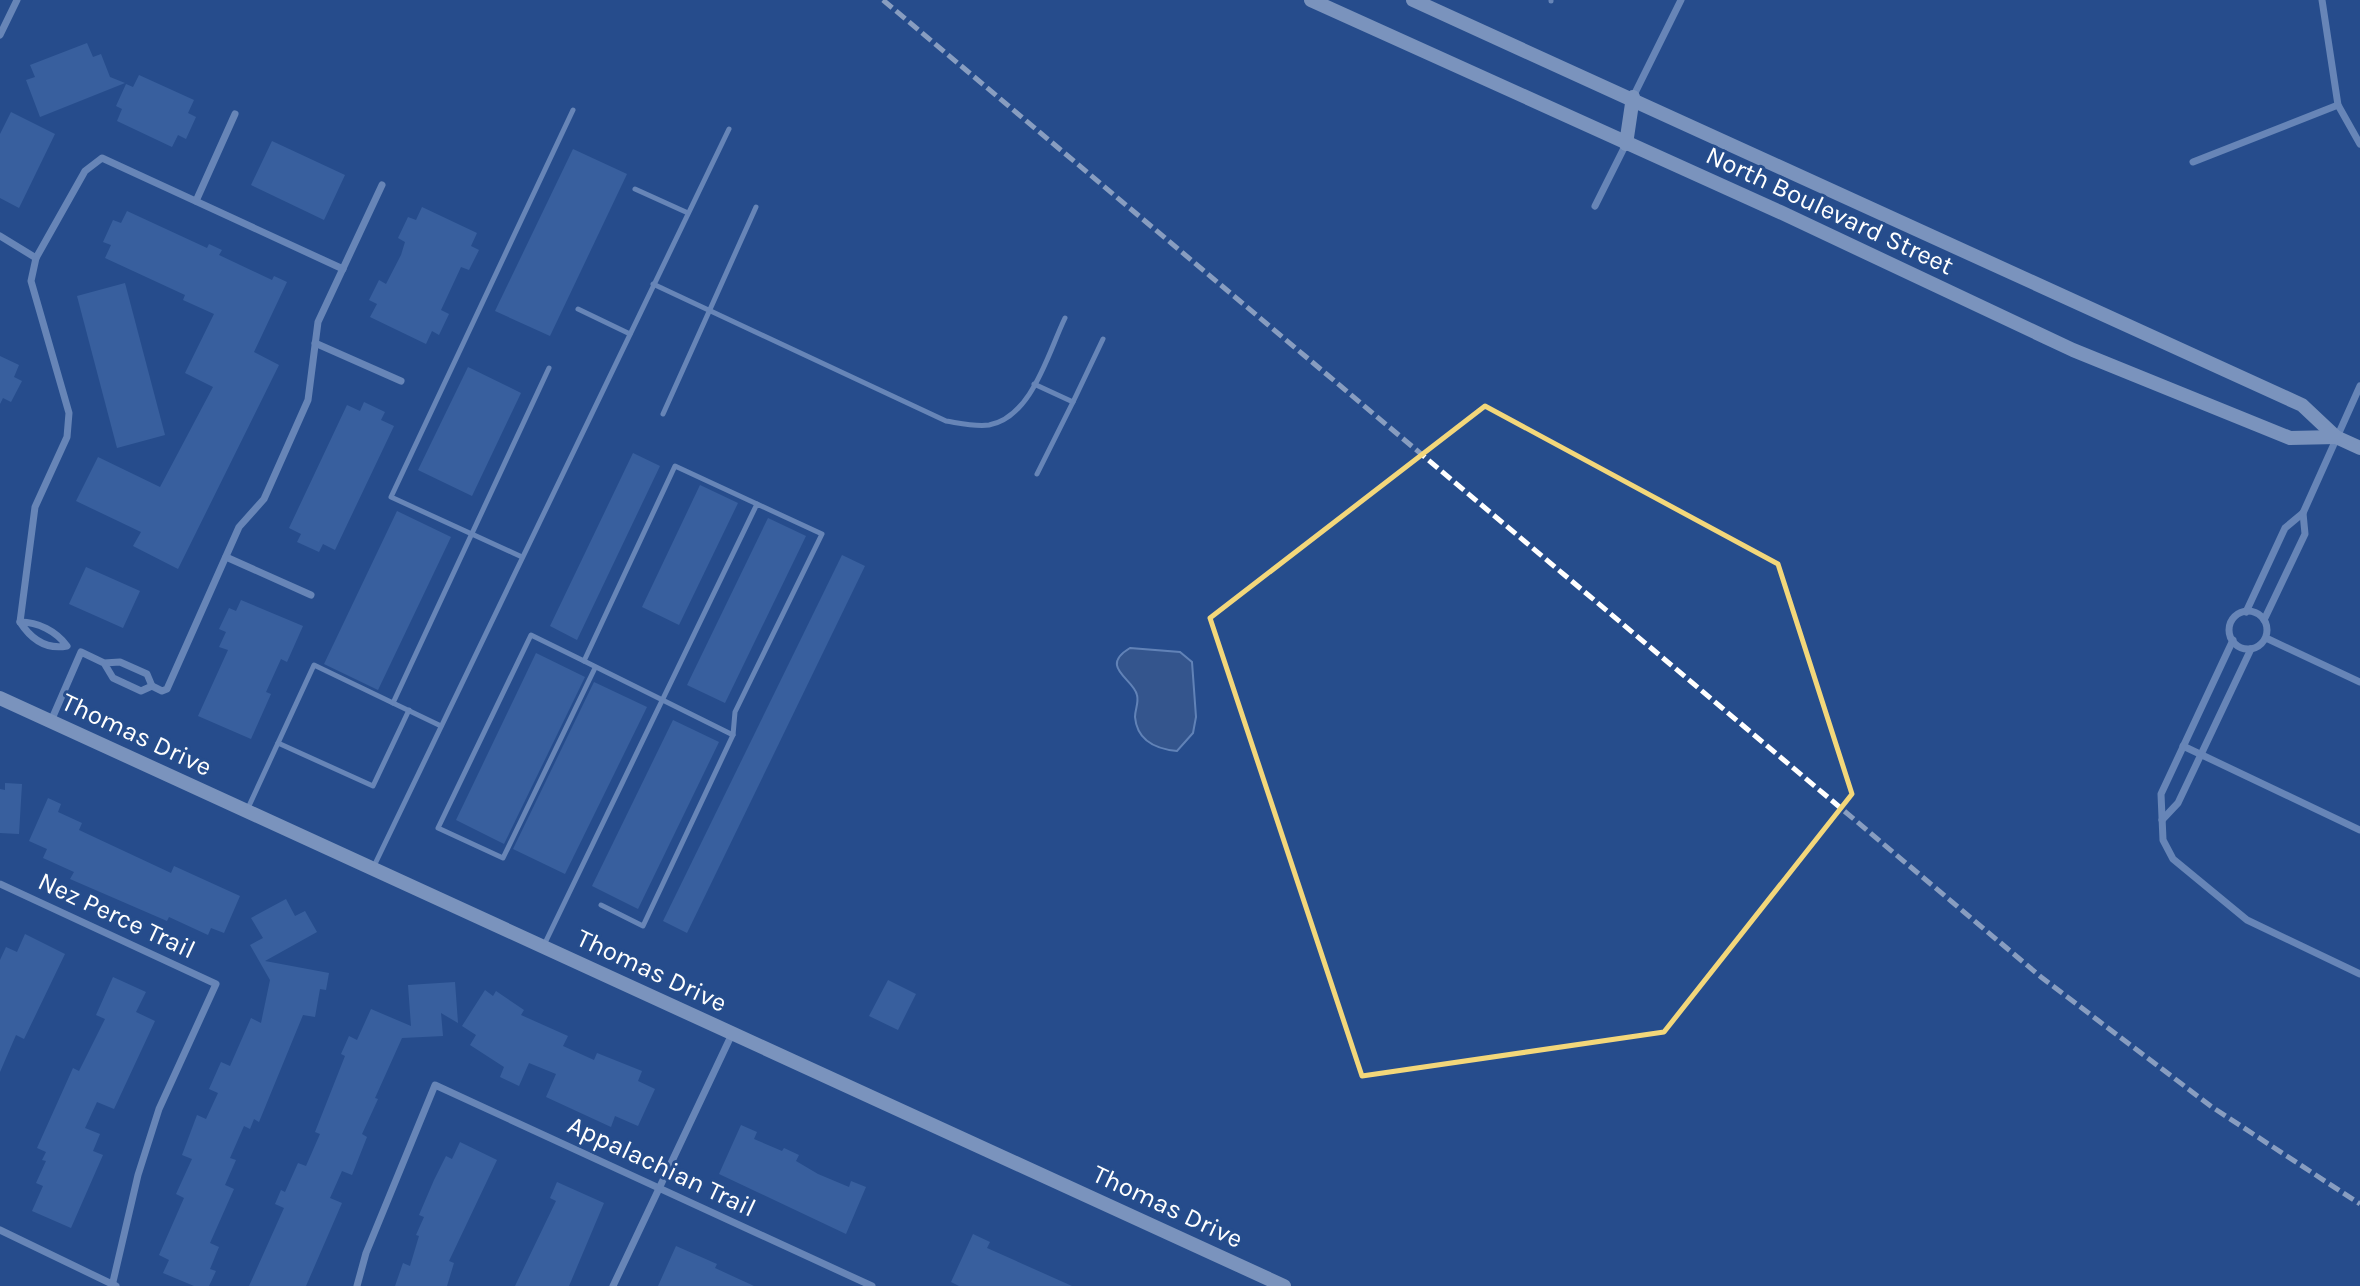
<svg xmlns="http://www.w3.org/2000/svg" width="2360" height="1286" viewBox="0 0 2360 1286" font-family="Karla,sans-serif">
  <rect width="100%" height="100%" fill="#264d8c"/>
  <path fill="#46618f" stroke="#a9c4eb" stroke-width="2" d="M1130 648 1180 652 1192 662 1196 717 1193 733 1177 751C1156 749 1137 741 1135 717 1135 709 1139 703 1137 695 1134 679 1098 667 1130 648Z"/>
  <g fill="#4f76b3">
    <polygon points="87,43 93,57 101,54 110,77 125,83 40,117 26,80 35,77 30,65"/>
    <polygon points="139,75 194,100 188,113 196,117 186,139 178,135 172,147 117,121 122,109 116,106 126,84 133,87"/>
    <polygon points="11,112 55,134 19,208 0,198 0,134"/>
    <polygon points="272,141 345,175 324,220 251,185"/>
    <polygon points="573,149 627,174 550,336 495,311"/>
    <polygon points="422,207 477,233 471,246 479,250 469,270 461,267 441,310 449,314 439,335 432,331 426,344 370,317 377,304 369,300 379,280 386,284 401,255 405,242 398,238 408,217 416,220"/>
    <polygon points="127,211 207,248 209,244 222,250 219,255 272,280 274,276 287,282 254,352 279,365 178,569 133,546 141,532 76,501 98,457 160,487 213,387 185,373 214,314 183,300 185,295 105,258 111,245 103,242 113,220 121,223"/>
    <polygon points="125,283 165,435 117,448 77,296"/>
    <polygon points="0,356 19,365 14,377 22,381 11,402 3,398 0,404"/>
    <polygon points="468,367 521,393 472,496 418,470"/>
    <polygon points="364,402 385,412 381,420 394,426 335,550 323,544 319,552 297,542 301,534 289,528 347,405 360,411"/>
    <polygon points="633,453 660,466 577,640 550,626"/>
    <polygon points="700,485 738,503 679,625 642,607"/>
    <polygon points="397,511 451,537 378,690 324,664"/>
    <polygon points="768,518 806,536 725,703 687,685"/>
    <polygon points="842,555 865,566 687,933 663,921"/>
    <polygon points="86,567 140,591 123,628 69,604"/>
    <polygon points="241,600 303,626 287,662 281,659 266,692 271,694 251,739 198,716 228,650 219,647 226,632 219,629 229,608 236,611"/>
    <polygon points="536,653 585,677 504,844 456,820"/>
    <polygon points="594,682 647,707 565,874 513,849"/>
    <polygon points="673,720 719,742 638,909 592,886"/>
    <polygon points="5,783 22,784 19,834 0,833 0,789 5,790"/>
    <polygon points="48,798 61,804 58,812 82,823 79,830 171,873 174,866 240,896 224,933 211,928 208,935 169,917 167,921 70,879 74,872 43,858 47,849 29,841"/>
    <polygon points="286,899 295,916 305,911 317,932 265,961 329,973 326,990 320,989 315,1017 303,1015 259,1122 254,1119 250,1129 244,1126 230,1158 236,1160 225,1185 234,1189 210,1243 219,1247 210,1269 216,1271 209,1286 194,1286 163,1273 169,1260 159,1255 184,1198 176,1194 192,1159 182,1155 197,1115 206,1119 218,1093 209,1089 221,1062 230,1066 251,1018 261,1023 270,980 250,945 263,938 251,918"/>
    <polygon points="25,934 65,954 24,1039 16,1035 0,1072 0,960 6,947 17,952"/>
    <polygon points="113,977 146,992 136,1012 155,1021 114,1109 97,1102 85,1128 100,1134 93,1151 103,1155 71,1228 32,1211 43,1186 36,1183 46,1161 42,1160 46,1152 37,1148 73,1068 79,1071 105,1019 96,1015"/>
    <polygon points="888,980 916,994 898,1030 869,1016"/>
    <polygon points="455,982 458,1023 441,1013 443,1036 402,1038 375,1098 378,1099 362,1134 367,1137 352,1175 342,1171 330,1198 342,1203 306,1286 249,1286 284,1208 275,1204 281,1190 285,1192 298,1163 306,1166 320,1134 315,1132 345,1056 341,1054 349,1036 357,1040 371,1009 411,1026 408,985"/>
    <polygon points="485,990 493,996 496,991 524,1010 521,1015 568,1036 563,1046 594,1060 597,1053 642,1071 638,1081 655,1089 638,1126 615,1116 611,1127 546,1097 556,1074 529,1063 519,1086 500,1077 504,1067 470,1045 476,1035 462,1026"/>
    <polygon points="741,1125 757,1132 754,1139 782,1151 784,1148 799,1155 796,1161 818,1174 849,1187 851,1181 866,1187 846,1234 719,1174"/>
    <polygon points="460,1142 497,1160 449,1261 454,1263 447,1286 395,1286 403,1263 410,1266 419,1236 416,1235 424,1217 419,1215 434,1180 446,1156 452,1159"/>
    <polygon points="557,1182 604,1203 569,1286 515,1286 556,1201 550,1198"/>
    <polygon points="973,1234 990,1242 987,1248 1072,1286 959,1286 951,1282"/>
    <polygon points="676,1246 717,1264 715,1268 754,1286 658,1286"/>
  </g>
  <g fill="none" stroke-linecap="round" stroke-linejoin="round">
    <g stroke="#b5caea" stroke-width="5">
      <polyline points="1551,1 1551,0"/>
      <polyline points="635,189 688,213"/>
      <path d="M653 284 946 421C959 423 975 427 989 425 1032 417 1048 353 1065 318"/>
      <polyline points="578,309 630,334"/>
      <polyline points="1034,384 1073,402 1103,339"/>
      <polyline points="663,414 756,207"/>
      <polyline points="1037,474 1073,402"/>
      <polyline points="522,557 391,497 573,110"/>
      <polyline points="584,661 531,635 438,828 503,858 595,668"/>
      <polyline points="441,726 393,703 549,368"/>
      <polyline points="733,735 584,661 675,466 757,504"/>
      <polyline points="278,743 373,786 409,710"/>
      <polyline points="248,808 314,665 393,703"/>
      <polyline points="374,866 729,129"/>
      <polyline points="544,945 757,504 822,534 735,712 733,735 643,926 601,905"/>
    </g>
    <g stroke="#b5caea" stroke-width="7">
      <polyline points="2322,0 2338,105 2360,144"/>
      <polyline points="0,35 17,0"/>
      <polyline points="1633,97 1681,0"/>
      <polyline points="2193,162 2338,105"/>
      <polyline points="196,201 235,114"/>
      <polyline points="1595,206 1626,144"/>
      <polyline points="0,236 36,258 31,281 69,413 67,437 35,507 20,622"/>
      <polyline points="36,258 85,171 102,158 343,269"/>
      <polyline points="315,343 401,381"/>
      <polyline points="226,557 311,595"/>
      <circle cx="2248" cy="630" r="19"/>
      <polyline points="2246,612 2285,528 2303,513 2360,386"/>
      <polyline points="2264,620 2305,534 2303,513"/>
      <path d="M20 622C38 622 56 631 67 646 46 650 31 639 20 622Z"/>
      <polyline points="2266,638 2360,682"/>
      <polyline points="2233,640 2161,794 2163,840 2173,859 2247,920 2360,974"/>
      <polyline points="152,686 162,691 167,689 239,527 264,499 308,400 318,322 382,185"/>
      <polyline points="51,721 81,652 104,663 113,678 141,691 152,686 147,674 120,662 104,663"/>
      <polyline points="2183,746 2360,830"/>
      <polyline points="2162,820 2178,803 2251,649"/>
      <polyline points="0,884 216,984 159,1109 138,1175 112,1286"/>
      <polyline points="0,1230 116,1286"/>
      <polyline points="357,1286 366,1253 435,1085 872,1286"/>
      <polyline points="613,1286 732,1034"/>
    </g>
    <g stroke="#e0e9f8" stroke-width="14">
      <polyline points="1311,0 1780,212 2073,350 2290,438 2336,437"/>
      <polyline points="1413,0 2302,405 2336,437 2360,448"/>
      <polyline points="1626,144 1633,97"/>
      <polyline points="0,698 1284,1286"/>
    </g>
    <polyline stroke="#fff" stroke-width="5" stroke-dasharray="12 5" stroke-linecap="butt" points="883,0 2041,977 2212,1107 2360,1204"/>
  </g>
  <path d="M0 0H2360V1286H0ZM1485 406 1778 564 1852 794 1664 1032 1362 1076 1210 618Z" fill="#264d8c" fill-opacity=".55" fill-rule="evenodd"/>
  <path fill="none" stroke="#f3d77a" stroke-width="5" stroke-linejoin="round" d="M1485 406 1778 564 1852 794 1664 1032 1362 1076 1210 618Z"/>
  <g text-anchor="middle" stroke-width="6" stroke-linejoin="round" paint-order="stroke">
    <g font-size="26" fill="#fff" stroke="#264d8c">
      <text transform="translate(1830 210) rotate(25)" y="9">North Boulevard Street</text>
      <text transform="translate(137 734) rotate(25)" y="9">Thomas Drive</text>
      <text transform="translate(117 915) rotate(25)" y="9">Nez Perce Trail</text>
      <text transform="translate(652 970) rotate(25)" y="9">Thomas Drive</text>
      <text transform="translate(662 1166) rotate(25)" y="9">Appalachian Trail</text>
      <text transform="translate(1168 1206) rotate(25)" y="9">Thomas Drive</text>
    </g>
  </g>
</svg>
